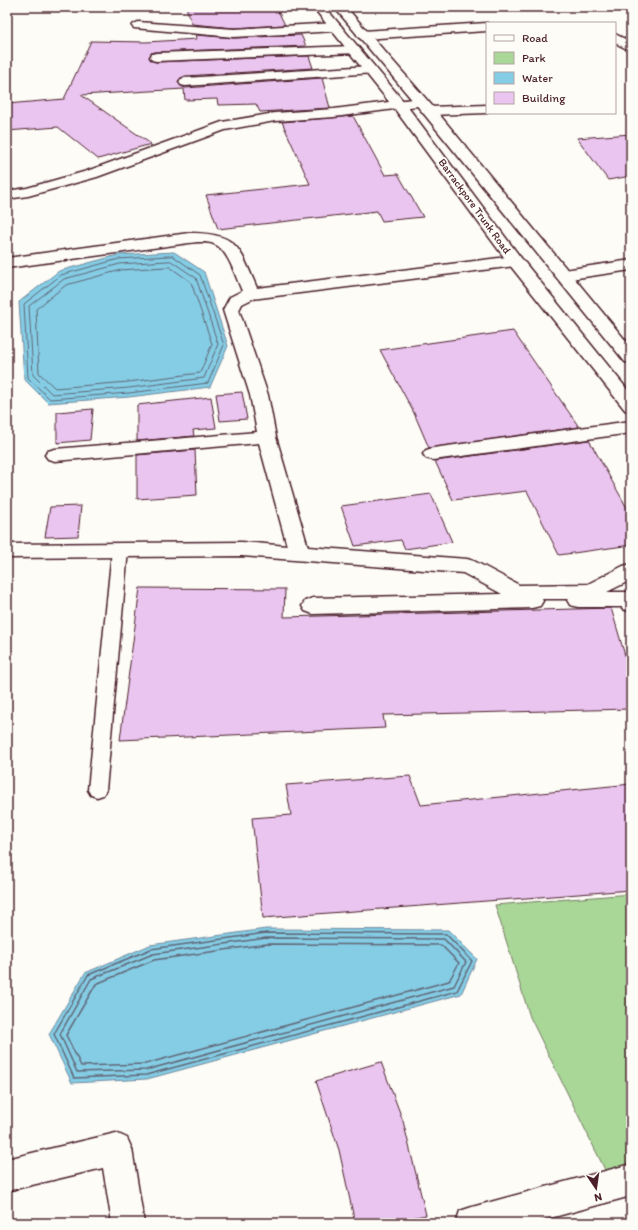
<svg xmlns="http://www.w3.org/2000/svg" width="638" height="1230" viewBox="0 0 638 1230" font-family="Itim,sans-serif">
  <rect width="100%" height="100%" fill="#fdfcf7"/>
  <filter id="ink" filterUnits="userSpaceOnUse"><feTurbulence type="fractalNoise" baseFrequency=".025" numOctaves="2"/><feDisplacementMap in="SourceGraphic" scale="8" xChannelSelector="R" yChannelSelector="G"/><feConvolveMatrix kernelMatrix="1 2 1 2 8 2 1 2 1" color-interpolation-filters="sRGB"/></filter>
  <g filter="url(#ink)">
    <polygon fill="#a8d798" stroke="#797b62" points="631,894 631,1171 608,1176 530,1017 495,905"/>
    <g fill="#84cde5" stroke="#6d879b">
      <polygon points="174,252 204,272 228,346 210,387 129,397 48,403 24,379 19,302 59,271 118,255"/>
      <polygon points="266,929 448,930 477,959 461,994 147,1079 72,1083 49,1034 85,973 150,945"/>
    </g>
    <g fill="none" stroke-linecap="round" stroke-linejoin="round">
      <g stroke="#616575" stroke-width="1">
        <polygon points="173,256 200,275 224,345 208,383 129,393 50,399 28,378 24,304 61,275 119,259"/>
        <polygon points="171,261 196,278 218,344 204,378 129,388 52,394 33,375 29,306 64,279 120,264"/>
        <polygon points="170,267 191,282 212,344 200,373 128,382 55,388 39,373 36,309 66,285 121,270"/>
      </g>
      <g stroke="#616575" stroke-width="1.5">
        <polygon points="266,933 446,934 472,961 457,991 146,1075 74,1078 54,1034 88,975 151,949"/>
        <polygon points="266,938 444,939 466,962 454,986 146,1070 77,1072 60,1034 91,979 153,954"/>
        <polygon points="267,944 441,945 459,963 449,981 145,1064 81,1066 66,1035 96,984 154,960"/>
      </g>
    </g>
    <g fill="#eac5ef" stroke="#4a1f2b">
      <polygon points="186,7 276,7 285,25 234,28 192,24"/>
      <polygon points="196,35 234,38 301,35 306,46 156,52 151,53 149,58 152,61 156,62 309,56 313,68 185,76 181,78 178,81 181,86 185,88 322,78 330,108 260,112 256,104 218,105 217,99 185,100 184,89 81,95 151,144 98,159 58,127 7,131 7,104 64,99 91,41 146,42 197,39"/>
      <polygon points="353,116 385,175 398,174 423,217 382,221 377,211 218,229 206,195 310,184 282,122"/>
      <polygon points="631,134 631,176 608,180 577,138"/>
      <polygon points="513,331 579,427 429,448 414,413 380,350"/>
      <polygon points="242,392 247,419 220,421 216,394"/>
      <polygon points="211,397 216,428 193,430 194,436 137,441 137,405"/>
      <polygon points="93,409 90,440 57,443 57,412"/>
      <polygon points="589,440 631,515 631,545 559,555 527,491 453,500 435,461"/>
      <polygon points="195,450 197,495 137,499 137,455"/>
      <polygon points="431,494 452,542 405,549 401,540 355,546 341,506"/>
      <polygon points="81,506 78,536 45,537 50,507"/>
      <polygon points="140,588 285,589 284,617 611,608 631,676 631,709 383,715 385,728 120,740"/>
      <polygon points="410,776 421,805 631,784 631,890 263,918 252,818 291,815 286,785"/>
      <polygon points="381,1062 403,1121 426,1215 385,1223 355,1223 339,1150 316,1081"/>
    </g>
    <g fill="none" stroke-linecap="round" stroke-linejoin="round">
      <g stroke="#4a1f2b" stroke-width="3">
        <polygon id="service" points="120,545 125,546 128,550 106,790 103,795 97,797 91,795 88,790 112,550 115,546"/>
      </g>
      <g stroke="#4a1f2b" stroke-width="3">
        <g id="minor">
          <polygon points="138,22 234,29 336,23 340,25 342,27 340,29 336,31 234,37 134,28 132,26 134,24"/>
          <polygon points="487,23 487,31 363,39 359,38 357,35 359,32 363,31"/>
          <polygon points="615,34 631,42 631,51 615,43"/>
          <polygon points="354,46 358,47 360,50 358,53 156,61 152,60 150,57 152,54 156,53"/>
          <polygon points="370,66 374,67 376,70 374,73 185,86 181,85 179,82 181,79 185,78"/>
          <polygon points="487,105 487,113 429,115 424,114 422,111 424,108 429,107"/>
          <path d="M189 233C238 233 239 247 257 288L515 256 521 258 523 261 521 264 515 266 252 299 242 304 239 310 268 395 276 437 308 547 467 559 474 561 519 585 588 584 623 566 631 564V580L607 592H631V612L623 609 622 607H578L570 605 567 600 568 599H542L543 601 540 606 532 608 313 614 305 611 302 606 305 601 313 598 502 594 463 573 242 556 7 558V544L242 542 287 546 259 443 55 461 48 459 45 455 48 451 55 449 257 432 250 395 223 310 230 297 242 291C236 278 228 249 214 244 207 241 197 242 189 243L7 268V258Z"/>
          <polygon points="631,260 631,270 564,280 558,278 556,275 558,272 564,270"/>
          <polygon points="631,421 631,433 433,460 426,458 423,454 426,450 433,448"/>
          <polygon points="116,1133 127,1138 132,1149 144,1223 112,1223 103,1168 7,1191 7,1159"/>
          <polygon points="631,1164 631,1196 532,1223 456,1223 460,1211 472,1207"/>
        </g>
      </g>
      <g stroke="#4a1f2b" stroke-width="3">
        <polygon id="tertiary" points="420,98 425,99 427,102 425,105 334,117 275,121 225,130 97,177 28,196 7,199 7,191 27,188 87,171 222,122 275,113 334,109"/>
      </g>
      <g stroke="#4a1f2b" stroke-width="3">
        <g id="primary">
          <polygon points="313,7 325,7 404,102 521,258 631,394 631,412 625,410 509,264 394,108"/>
          <polygon points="334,7 346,7 434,108 631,347 631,363 625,362 424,114"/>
        </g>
      </g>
      <use href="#service" fill="#fdfcf7" fill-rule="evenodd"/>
      <use href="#minor" fill="#fdfcf7" fill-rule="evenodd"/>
      <use href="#tertiary" fill="#fdfcf7" fill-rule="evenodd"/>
      <use href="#primary" fill="#fdfcf7" fill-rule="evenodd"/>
    </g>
  </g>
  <g text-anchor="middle" stroke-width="3.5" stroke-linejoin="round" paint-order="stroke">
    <g font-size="11" fill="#4a1f2b" stroke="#fdfcf7">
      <text transform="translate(475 206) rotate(54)" y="4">Barrackpore Trunk Road</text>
    </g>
  </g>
  <rect width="638" height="1230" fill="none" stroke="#fdfcf7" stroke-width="24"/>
  <rect x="12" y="12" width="614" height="1206" fill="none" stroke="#4a1f2b" stroke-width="1.5" filter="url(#ink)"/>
  <rect x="486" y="22" width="130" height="92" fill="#fdfcf7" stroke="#b5a4a5"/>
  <rect x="494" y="35" width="20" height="6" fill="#fdfcf7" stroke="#b5a4a5"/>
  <text x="522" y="42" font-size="12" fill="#4a1f2b">Road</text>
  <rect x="494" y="52" width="20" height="12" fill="#a8d798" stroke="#b5a4a5"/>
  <text x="522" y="62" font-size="12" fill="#4a1f2b">Park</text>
  <rect x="494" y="72" width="20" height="12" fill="#84cde5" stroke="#b5a4a5"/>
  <text x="522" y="82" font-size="12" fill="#4a1f2b">Water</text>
  <rect x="494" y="92" width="20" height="12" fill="#eac5ef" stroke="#b5a4a5"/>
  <text x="522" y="102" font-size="12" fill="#4a1f2b">Building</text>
  <g transform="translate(596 1188) rotate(167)" stroke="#fdfcf7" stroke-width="3" paint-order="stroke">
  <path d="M0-3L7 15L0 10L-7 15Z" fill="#4a1f2b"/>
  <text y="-6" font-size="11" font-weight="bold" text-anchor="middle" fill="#4a1f2b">N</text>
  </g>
</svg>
